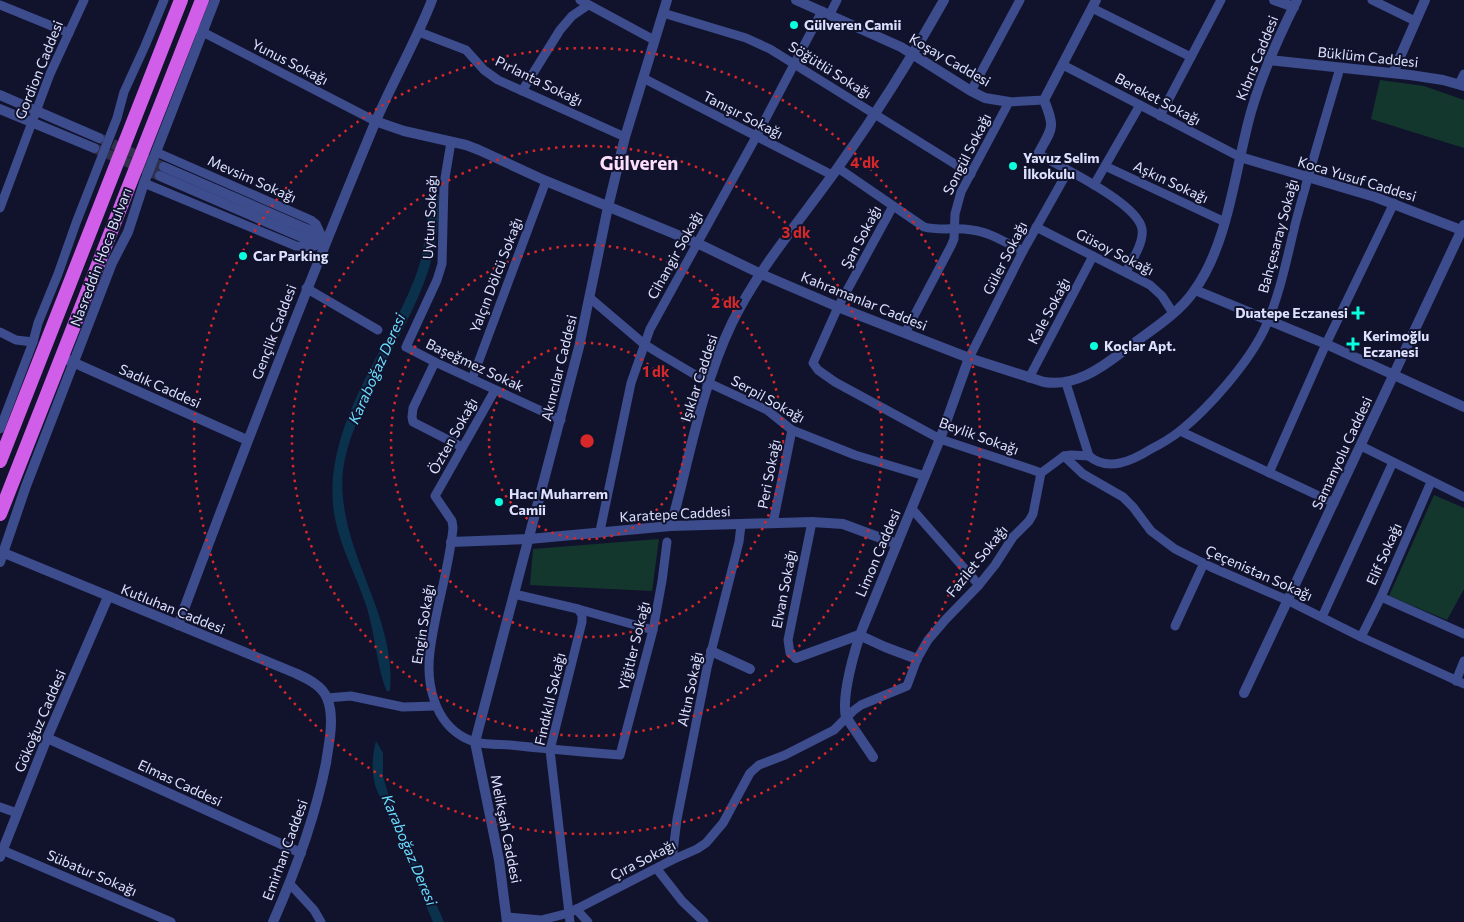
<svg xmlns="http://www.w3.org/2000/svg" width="1464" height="922" viewBox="0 0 1464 922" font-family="Commissioner,sans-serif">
  <rect width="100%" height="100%" fill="#11132d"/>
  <g fill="#14372d">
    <polygon points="1380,80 1424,86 1464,100 1464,148 1371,119"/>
    <polygon points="1434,495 1464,508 1464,589 1447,620 1389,596"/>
    <polygon points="659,539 652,591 530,585 533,549"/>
  </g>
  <g fill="#0b324c">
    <path d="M429 194H439C439 210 438 227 435 243 427 292 395 341 374 385 361 412 347 440 343 470 335 548 397 613 390 690L387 692C377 668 375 634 367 608 356 573 336 541 333 504 327 420 388 350 416 275 426 248 427 222 429 194Z"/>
    <path d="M376 741 383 753V776L388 794 444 922H433L376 788C371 772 372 757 376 741Z"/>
  </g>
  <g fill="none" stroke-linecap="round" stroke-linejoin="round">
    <g stroke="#30324c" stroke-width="10" stroke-dasharray="10 5" stroke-linecap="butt">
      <polyline points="99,138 164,167"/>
      <polyline points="94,148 160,176"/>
    </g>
    <g stroke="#3c4c8c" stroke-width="9">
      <polyline points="580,0 654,40"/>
      <polyline points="1372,0 1415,21"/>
      <polyline points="0,5 69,33"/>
      <polyline points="1092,8 1191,57"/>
      <polyline points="663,13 746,38 770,49 971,174"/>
      <polyline points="830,14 837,0"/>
      <polyline points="191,26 375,121"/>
      <polyline points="419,32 466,50 484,70 498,80 625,137"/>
      <polyline points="1063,65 1240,157"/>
      <polyline points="643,78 832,175"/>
      <polyline points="1459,84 1464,74"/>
      <polyline points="522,91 560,30 572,16 588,5"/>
      <polyline points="971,91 1020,0"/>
      <polyline points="1160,116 1221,0"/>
      <polyline points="451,142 444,184 442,264 437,280 406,347 435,362 561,420"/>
      <path d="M1038 154C1061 167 1138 203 1142 229 1144 243 1132 260 1126 272"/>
      <polyline points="1105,166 1225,222"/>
      <path d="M838 168 924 227C940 231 955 227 972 230 990 232 1006 243 1023 251"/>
      <polyline points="144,183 296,246 311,247 325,243 316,224 311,220 156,152"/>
      <polyline points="1094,185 1140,105"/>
      <polyline points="893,206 838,307 813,363 818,370 835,382 940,439 1033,470 1041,473 1064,456 1071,455 1089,456"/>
      <polyline points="0,208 50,74 84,0"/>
      <polyline points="1036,227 1150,285 1162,296 1173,313"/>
      <polyline points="306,288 378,330"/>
      <polyline points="590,298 644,344 660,354 709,383 767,410 792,430 855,455 925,476"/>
      <polyline points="0,332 16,340 33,342"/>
      <polyline points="905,333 951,246 954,239 955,214 961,192 1009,102 1044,100"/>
      <polyline points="969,358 1023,251 1068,171"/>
      <polyline points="435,362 413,408 412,417 413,422 462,447"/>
      <polyline points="1029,378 1093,256"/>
      <polyline points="472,379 546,181"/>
      <polyline points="1066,383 1089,456"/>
      <path d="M495 390 435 496 452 521 453 528C449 570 435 610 430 652 426 683 434 722 465 738 478 745 495 744 510 745 546 749 583 752 620 755L653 630 662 581 667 542"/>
      <polyline points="0,429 33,342 38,323 58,274 76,223 117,118 124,92 145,46 164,0"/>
      <polyline points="1180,431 1334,503"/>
      <polyline points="1361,446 1464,497"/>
      <polyline points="1064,456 1083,474 1123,497 1133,507 1151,531 1175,549 1211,567 1287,600 1361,637 1464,684"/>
      <path d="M1089 456C1108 472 1132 461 1151 449 1161 444 1171 438 1180 431 1209 408 1248 363 1264 330 1280 296 1287 257 1296 221 1310 169 1325 119 1340 68"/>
      <polyline points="1269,473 1326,344 1394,203"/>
      <polyline points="912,509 979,585"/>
      <polyline points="773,523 792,430"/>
      <polyline points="600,531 631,383 650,329 756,137 822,11"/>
      <polyline points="514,594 578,609 582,615 582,622 550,750 570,922"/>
      <polyline points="1381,597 1464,634"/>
      <polyline points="578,609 653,630"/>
      <polyline points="1322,617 1393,462"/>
      <polyline points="1175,626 1204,563"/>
      <polyline points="1361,637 1381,597 1431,482"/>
      <polyline points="796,658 790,653 788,640 812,522"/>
      <polyline points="1456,681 1464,661"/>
      <polyline points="327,698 351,696 403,707 436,706"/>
      <polyline points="0,807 17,813"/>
      <polyline points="2,850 171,922"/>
      <polyline points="672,860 677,819 707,668 739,542 741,525"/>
      <polyline points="657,869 682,901 704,922"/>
      <polyline points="290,884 314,910 321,922"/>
      <polyline points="576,909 588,922"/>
      <polyline points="507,917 541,920 569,913 672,860 697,849 706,843 723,823 750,773 759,765 785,755 834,730 853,711 861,705 907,686 917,659 928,640 946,619 979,585 995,565 1013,537 1029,521 1033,514 1041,473"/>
    </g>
    <g stroke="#3c4c8c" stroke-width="10">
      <polyline points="796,0 901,47 971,91 985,98 1009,102"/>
      <polyline points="1274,0 1294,7"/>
      <polyline points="1269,60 1410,75 1443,80 1464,86"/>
      <polyline points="1393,73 1425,0"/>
      <polyline points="0,95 99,138"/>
      <polyline points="0,109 94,148"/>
      <path d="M375 121 404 131 466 145 479 150 546 181 697 243 761 274 838 307 969 358 1044 382C1074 387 1100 369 1122 352 1145 334 1178 315 1194 291 1229 243 1235 168 1251 112 1262 73 1279 36 1297 0"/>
      <path d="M1038 154C1052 128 1056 129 1044 100L1096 0"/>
      <polyline points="1240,157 1375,197 1464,231"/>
      <polyline points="164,167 309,230 324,242"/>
      <polyline points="160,176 306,239 325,243"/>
      <polyline points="1195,290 1326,344 1464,407"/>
      <polyline points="68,360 247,440"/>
      <path d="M671 526C689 459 702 385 732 323 759 267 803 217 839 166 877 113 912 57 944 0"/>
      <polyline points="451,542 529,539 671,526 812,522 843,524 897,544"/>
      <path d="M4 553 295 673C306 678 322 685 327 698 335 717 329 743 326 763 315 818 296 870 273 922"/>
      <polyline points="0,562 26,486 112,263 128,232 144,183 215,0"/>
      <path d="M178 625C240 459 304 294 372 130 390 86 415 44 432 0"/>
      <polyline points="711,651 750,669"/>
      <polyline points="796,658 859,635 885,647 917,659"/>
      <polyline points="1244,693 1464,225"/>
      <polyline points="47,738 301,853"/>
      <path d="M873 757 846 717C841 696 855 648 863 627L940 439 969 358"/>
      <polyline points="0,857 47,738 108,597"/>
      <polyline points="507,922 499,860 475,742 579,347 608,207 625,137 667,0"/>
    </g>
    <g stroke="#d05ee8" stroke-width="14">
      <polyline points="0,461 181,0"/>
      <polyline points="0,514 202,0"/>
    </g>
  </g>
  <g fill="none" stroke="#d62828" stroke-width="2.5" stroke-dasharray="2.5 5">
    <circle cx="587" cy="441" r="98"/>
    <circle cx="587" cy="441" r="196"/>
    <circle cx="587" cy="441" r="295"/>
    <circle cx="587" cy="441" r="393"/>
  </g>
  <g fill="#09ffdd" stroke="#11132d" stroke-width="2">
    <circle cx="794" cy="25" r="5"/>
    <circle cx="1013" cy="166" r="5"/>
    <circle cx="243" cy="256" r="5"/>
    <path d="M1355.5 305.5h5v5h5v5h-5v5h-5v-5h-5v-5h5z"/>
    <path d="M1350.5 336.5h5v5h5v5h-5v5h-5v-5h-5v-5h5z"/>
    <circle cx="1094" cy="346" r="5"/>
    <circle cx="499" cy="502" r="5"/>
  </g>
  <g text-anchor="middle" stroke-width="4" stroke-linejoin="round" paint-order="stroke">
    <g font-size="14" font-weight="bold" fill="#dde1ff" stroke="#11132d" text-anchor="start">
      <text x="804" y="30">Gülveren Camii</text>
      <text x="1023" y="163">Yavuz Selim<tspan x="1023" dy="16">İlkokulu</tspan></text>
      <text x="253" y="261">Car Parking</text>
      <text x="1348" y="318" text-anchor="end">Duatepe Eczanesi</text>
      <text x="1363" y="341">Kerimoğlu<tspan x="1363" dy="16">Eczanesi</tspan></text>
      <text x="1104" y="351">Koçlar Apt.</text>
      <text x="509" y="499">Hacı Muharrem<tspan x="509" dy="16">Camii</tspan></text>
    </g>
    <g font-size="14" fill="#dde1ff" stroke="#11132d">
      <text transform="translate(1368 57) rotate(6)" y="5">Büklüm Caddesi</text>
      <text transform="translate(1257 58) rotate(-68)" y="5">Kıbrıs Caddesi</text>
      <text transform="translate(950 60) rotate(30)" y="5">Koşay Caddesi</text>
      <text transform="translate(290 62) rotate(27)" y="5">Yunus Sokağı</text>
      <text transform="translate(39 70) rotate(-68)" y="5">Gordion Caddesi</text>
      <text transform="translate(830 70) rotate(32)" y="5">Söğütlü Sokağı</text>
      <text transform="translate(539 81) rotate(26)" y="5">Pırlanta Sokağı</text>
      <text transform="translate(1158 99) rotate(28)" y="5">Bereket Sokağı</text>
      <text transform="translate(743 115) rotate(27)" y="5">Tanışır Sokağı</text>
      <text transform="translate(967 154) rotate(-63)" y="5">Songül Sokağı</text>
      <text transform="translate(252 179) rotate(24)" y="5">Mevsim Sokağı</text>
      <text transform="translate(1357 179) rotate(17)" y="5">Koca Yusuf Caddesi</text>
      <text transform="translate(1171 182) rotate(25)" y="5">Aşkın Sokağı</text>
      <text transform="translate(430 217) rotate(-87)" y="5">Uytun Sokağı</text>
      <text transform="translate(1278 236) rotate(-75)" y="5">Bahçesaray Sokağı</text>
      <text transform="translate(861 237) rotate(-62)" y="5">Şan Sokağı</text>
      <text transform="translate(1115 252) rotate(27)" y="5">Güsoy Sokağı</text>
      <text transform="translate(675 255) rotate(-61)" y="5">Cihangir Sokağı</text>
      <text transform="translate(101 257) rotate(-69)" y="5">Nasreddin Hoca Bulvarı</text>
      <text transform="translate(1005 258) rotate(-63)" y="5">Güler Sokağı</text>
      <text transform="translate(496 275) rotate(-69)" y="5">Yalçın Dölcü Sokağı</text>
      <text transform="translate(864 301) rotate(22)" y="5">Kahramanlar Caddesi</text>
      <text transform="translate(1049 311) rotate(-62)" y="5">Kale Sokağı</text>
      <text transform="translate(274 332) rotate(-69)" y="5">Gençlik Caddesi</text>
      <text transform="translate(475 365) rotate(25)" y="5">Başeğmez Sokak</text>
      <text transform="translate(559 368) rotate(-76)" y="5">Akıncılar Caddesi</text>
      <text transform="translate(699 378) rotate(-72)" y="5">Işıklar Caddesi</text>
      <text transform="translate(160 386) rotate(24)" y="5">Sadık Caddesi</text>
      <text transform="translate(768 399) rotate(29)" y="5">Serpil Sokağı</text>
      <text transform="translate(453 436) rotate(-61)" y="5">Özten Sokağı</text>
      <text transform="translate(979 436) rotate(20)" y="5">Beylik Sokağı</text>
      <text transform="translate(1342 453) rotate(-65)" y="5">Samanyolu Caddesi</text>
      <text transform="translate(769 474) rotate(-79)" y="5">Peri Sokağı</text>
      <text transform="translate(675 514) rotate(-3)" y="5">Karatepe Caddesi</text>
      <text transform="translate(878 553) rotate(-67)" y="5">Limon Caddesi</text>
      <text transform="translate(1384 554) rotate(-66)" y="5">Elif Sokağı</text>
      <text transform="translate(977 561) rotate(-51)" y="5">Fazilet Sokağı</text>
      <text transform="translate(1259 573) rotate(24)" y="5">Çeçenistan Sokağı</text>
      <text transform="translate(784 589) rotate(-79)" y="5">Elvan Sokağı</text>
      <text transform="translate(173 609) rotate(22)" y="5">Kutluhan Caddesi</text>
      <text transform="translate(423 624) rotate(-81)" y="5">Engin Sokağı</text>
      <text transform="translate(634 646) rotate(-76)" y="5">Yiğitler Sokağı</text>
      <text transform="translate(690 689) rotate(-78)" y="5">Altın Sokağı</text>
      <text transform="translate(550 699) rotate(-77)" y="5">Fındıklıl Sokağı</text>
      <text transform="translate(40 721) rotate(-67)" y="5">Gökoğuz Caddesi</text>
      <text transform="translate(180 783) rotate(25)" y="5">Elmas Caddesi</text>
      <text transform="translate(506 829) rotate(79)" y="5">Melikşah Caddesi</text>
      <text transform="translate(285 850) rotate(-70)" y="5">Emirhan Caddesi</text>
      <text transform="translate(643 860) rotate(-27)" y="5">Çıra Sokağı</text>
      <text transform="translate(92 873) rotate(23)" y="5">Sübatur Sokağı</text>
    </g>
    <g font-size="15" font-style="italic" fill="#6bdeff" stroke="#11132d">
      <text transform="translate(377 369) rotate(-66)" y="5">Karaboğaz Deresi</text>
      <text transform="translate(409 850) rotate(67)" y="5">Karaboğaz Deresi</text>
    </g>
    <g font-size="19" font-weight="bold" fill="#ffdffb" stroke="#11132d">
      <text x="639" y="170">Gülveren</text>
    </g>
  </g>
  <circle cx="587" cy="441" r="8" fill="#d62828" stroke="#11132d" stroke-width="2.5"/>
  <g font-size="15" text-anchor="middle" font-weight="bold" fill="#d62828" stroke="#11132d" stroke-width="4" stroke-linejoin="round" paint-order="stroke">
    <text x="865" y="168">4 dk</text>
    <text x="796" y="238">3 dk</text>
    <text x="726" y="308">2 dk</text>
    <text x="656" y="377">1 dk</text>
  </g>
</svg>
